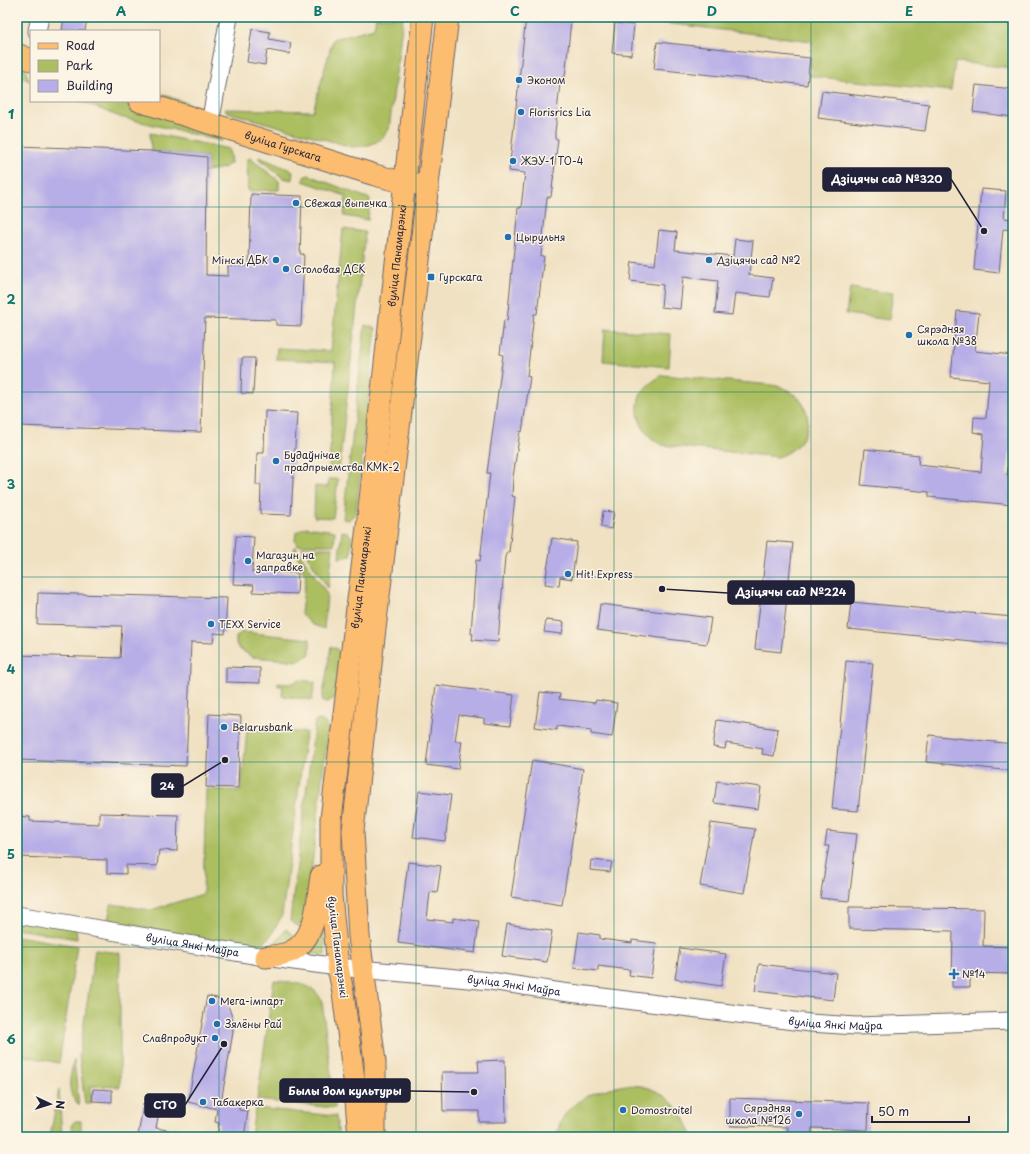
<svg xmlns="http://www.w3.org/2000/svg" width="1030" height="1154" viewBox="0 0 1030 1154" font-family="'Playpen Sans',sans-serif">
  <rect width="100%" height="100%" fill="#fcf5e5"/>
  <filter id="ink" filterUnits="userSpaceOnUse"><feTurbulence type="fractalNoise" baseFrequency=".025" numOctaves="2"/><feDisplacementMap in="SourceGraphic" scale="8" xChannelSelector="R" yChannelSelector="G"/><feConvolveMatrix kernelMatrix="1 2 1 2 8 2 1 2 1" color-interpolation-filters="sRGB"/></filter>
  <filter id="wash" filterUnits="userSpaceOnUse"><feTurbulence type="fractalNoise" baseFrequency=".012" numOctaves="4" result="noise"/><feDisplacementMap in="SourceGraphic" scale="16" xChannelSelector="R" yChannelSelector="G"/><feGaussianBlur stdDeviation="0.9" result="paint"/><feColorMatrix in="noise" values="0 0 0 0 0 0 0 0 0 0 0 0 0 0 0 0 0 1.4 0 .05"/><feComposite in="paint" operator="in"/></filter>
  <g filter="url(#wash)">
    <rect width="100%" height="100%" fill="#f0e1c2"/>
    <g fill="#abbe61" stroke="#66704e">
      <path d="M376 17H403L389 129C382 143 367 147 352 147L227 112 225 109 313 111 333 39 374 28Z"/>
      <polygon points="616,17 1013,17 1013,68 955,62 951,91 810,76 812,41"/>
      <polygon points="17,64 25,68 29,81 17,75"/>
      <polygon points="159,93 204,109 197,111 159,98"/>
      <polygon points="80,101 119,101 223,137 222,141 120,117"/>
      <polygon points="150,133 229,149 231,163 224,168 207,171 207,157 151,151"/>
      <polygon points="259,157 293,171 292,180 283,178 259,159"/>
      <polygon points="250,158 279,181 279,190 248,191 247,160"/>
      <polygon points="308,175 370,199 368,220 344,216 346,196 303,181 304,177"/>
      <polygon points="343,229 365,232 339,470 329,470 335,362 276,359 277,348 331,351"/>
      <polygon points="850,288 893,293 889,320 846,314"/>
      <polygon points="365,325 376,328 356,513 349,520 343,519"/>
      <polygon points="605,329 671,334 669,367 603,361"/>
      <path d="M662 375 772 385C816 392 821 442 778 457L662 445C643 436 632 414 641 394 645 386 655 380 662 375Z"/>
      <polygon points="328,479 338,479 333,518 314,517 315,486 328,487"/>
      <polygon points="306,527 335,531 334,545 298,545 295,540 296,532"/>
      <polygon points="342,531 348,532 352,537 351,556 339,558"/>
      <polygon points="295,546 327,594 324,629 311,624 301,613 306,575 302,570 304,565 294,552"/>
      <polygon points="302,548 333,548 328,588"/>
      <polygon points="242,632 310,639 310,654 299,661 252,657 238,648 236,643 236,637"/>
      <polygon points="331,646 337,649 342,657 335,698 325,703 322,701"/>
      <polygon points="299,680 315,682 312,700 282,696 283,686 278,686 278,683 291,684"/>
      <path d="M320 720C326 722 327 725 328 731L305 923 301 928 290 921 315 721Z"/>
      <path d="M247 730 306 732 282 915C273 932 270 943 251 949L108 921 111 904 151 910 203 894 206 789 241 791Z"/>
      <polygon points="323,894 325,955 302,953"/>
      <polygon points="17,918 76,927 77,939 17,929"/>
      <polygon points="286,929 296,938 284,952 272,947"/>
      <polygon points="17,936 77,946 59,1063 17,1054"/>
      <polygon points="95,950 120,953 120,1087 91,1086 91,1104 85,1104 79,1056"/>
      <path d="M274 980C292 983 315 982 322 1002L335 1108 257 1100Z"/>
      <path d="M74 1060 79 1106C65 1091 70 1078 74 1060Z"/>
      <path d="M627 1085C633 1086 640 1085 645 1087 669 1093 686 1115 692 1137H557C560 1102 596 1089 627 1085Z"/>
      <polygon points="59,1089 62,1137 50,1137"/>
      <polygon points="255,1108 336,1116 339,1137 251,1137"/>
      <polygon points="75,1121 81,1121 81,1137 73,1137 72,1124"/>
    </g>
    <g id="blocks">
      <g fill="#b7aee7">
        <polygon points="64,17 87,17 85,31 62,31"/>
        <polygon points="526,17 570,17 569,21 571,21 565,77 562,77 560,83 555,133 555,139 558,139 551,197 547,197 541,256 544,256 537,314 534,314 527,376 530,377 527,398 522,432 520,431 513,477 512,496 515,497 509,552 507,552 505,557 498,642 472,640 473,634 471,634 476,560 480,561 490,473 487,473 503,355 500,354 504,320 507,321 518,208 521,208 525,173 509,171"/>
        <polygon points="615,23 634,25 631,55 612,53"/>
        <polygon points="252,29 270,32 269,39 291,43 289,54 267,50 265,65 247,62"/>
        <polygon points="657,42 810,58 807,85 654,69"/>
        <polygon points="976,85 1013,89 1013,117 973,112"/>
        <polygon points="822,91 929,104 925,131 818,118"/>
        <polygon points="17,146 151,151 207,157 206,275 228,276 228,266 249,266 251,194 302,196 300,254 304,254 301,326 276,325 276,320 205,318 201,432 17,426"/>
        <polygon points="981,189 1006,191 1004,218 1013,219 1013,230 1003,229 999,273 974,270"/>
        <polygon points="659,230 677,232 675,250 733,256 735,239 753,241 749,275 773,278 770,297 735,293 732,315 715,313 718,281 683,277 680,309 661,307 663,285 630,281 632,262 655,265"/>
        <polygon points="957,311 979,313 975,351 1013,355 1013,443 1011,443 1007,475 1013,476 1013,505 929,497 929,492 861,485 865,449 919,455 918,465 981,472 984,434 973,432 974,417 986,418 989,381 951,377"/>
        <polygon points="242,358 255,358 253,394 241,393"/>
        <polygon points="265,411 297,413 291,515 260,514 261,485 256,485 257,453 264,453"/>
        <polygon points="603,511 614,512 611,529 601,527"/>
        <polygon points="236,536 254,537 252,572 298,573 297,594 253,592 254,585 233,584"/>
        <polygon points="552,538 577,542 572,579 560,577 559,586 545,584"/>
        <polygon points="767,541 793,543 781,652 755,649"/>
        <polygon points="38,593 227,598 225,634 214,633 213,643 191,642 186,766 17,760 17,655 120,658 122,626 37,624"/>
        <polygon points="851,602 1013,617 1013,645 848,629"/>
        <polygon points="600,604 711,618 707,644 597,630"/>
        <polygon points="546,620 564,622 562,634 544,632"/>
        <polygon points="846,661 873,663 858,811 832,809"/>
        <polygon points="226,667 260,668 260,683 226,682"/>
        <polygon points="436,685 514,695 510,726 484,723 484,718 459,715 455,741 462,741 458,769 426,765"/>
        <polygon points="540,692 560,694 559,699 595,703 596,700 617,703 612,737 591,734 591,730 557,726 557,730 535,727"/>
        <polygon points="209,714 241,716 238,788 206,787"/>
        <polygon points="717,720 778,729 774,756 762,754 763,749 726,743 725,749 713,747"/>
        <polygon points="929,735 1013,744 1013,771 926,762"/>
        <polygon points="532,760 583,769 562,905 511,897"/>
        <polygon points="717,781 761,787 758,809 714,803"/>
        <polygon points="419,791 451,795 445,841 413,837"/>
        <polygon points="99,813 178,815 177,851 159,850 157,866 126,865 126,874 107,873 107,860 17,857 17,816 30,817 30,821 99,824"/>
        <polygon points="711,823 755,829 744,893 700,886"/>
        <polygon points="827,831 857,834 849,901 820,898 829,846 825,846"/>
        <polygon points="591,860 612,862 610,872 590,870"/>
        <polygon points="408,862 441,866 437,893 430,892 427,919 453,922 453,918 479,921 475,953 398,943"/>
        <polygon points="849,907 984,909 983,946 1013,947 1013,974 970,973 970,987 952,987 953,931 849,929"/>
        <polygon points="507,924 552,931 547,962 502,956"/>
        <polygon points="579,932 600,935 600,939 632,943 632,940 656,943 651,978 629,975 630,970 598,966 598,971 574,968"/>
        <polygon points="680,948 726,954 721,986 675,979"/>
        <polygon points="759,964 836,973 833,1000 755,991"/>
        <polygon points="207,996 217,998 224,1003 229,1008 232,1017 233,1032 221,1103 239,1105 239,1110 248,1111 244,1137 217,1137 219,1123 215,1122 217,1109 188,1102"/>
        <polygon points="505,1060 506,1122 479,1122 479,1111 443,1111 442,1072 479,1072 478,1061"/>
        <polygon points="93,1089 112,1090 112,1102 92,1101"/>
        <polygon points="730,1098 869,1103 868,1130 812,1128 811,1137 787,1137 788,1127 730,1126"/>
        <polygon points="143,1104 160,1106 156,1128 178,1132 177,1137 138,1137"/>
      </g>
    </g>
  </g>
  <g filter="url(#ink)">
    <use href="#blocks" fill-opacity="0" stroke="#6a656a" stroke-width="1"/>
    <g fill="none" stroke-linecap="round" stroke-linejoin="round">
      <g stroke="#6a656a" stroke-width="19">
        <g id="minor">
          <polyline points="37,31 40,17"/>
          <polyline points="210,124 229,17"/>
          <path id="s1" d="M17 915 265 957 338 967 490 981 562 992 810 1023 856 1026 1013 1021"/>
        </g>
      </g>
      <g stroke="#6a656a" stroke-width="23">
        <g id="major">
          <polyline points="17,54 31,60"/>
          <path id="s2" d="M139 101 375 175 405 183 418 184"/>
          <path d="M265 957C273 956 283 955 290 952 317 940 317 901 321 876"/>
          <path id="s3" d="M359 1137 355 1088 343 992 338 967 331 895V819L367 527 423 17"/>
          <polyline points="375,1137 375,1062 359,936 353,831 373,646 448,17"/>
        </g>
      </g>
      <use href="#minor" stroke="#fff" stroke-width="17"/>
      <use href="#major" stroke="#fcbd6f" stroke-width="21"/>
    </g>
  </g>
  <path fill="none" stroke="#0f766e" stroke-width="1" stroke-opacity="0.55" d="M219 17V1137M416 17V1137M614 17V1137M811 17V1137M17 207H1013M17 392H1013M17 577H1013M17 762H1013M17 947H1013"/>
  <g fill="#1f6fb2" stroke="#fcf5e5" stroke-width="1.5">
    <circle cx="519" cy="80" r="4"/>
    <circle cx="521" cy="112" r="4"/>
    <circle cx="513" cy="161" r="4"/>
    <circle cx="296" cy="203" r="4"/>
    <circle cx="508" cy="237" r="4"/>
    <circle cx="276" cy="260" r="4"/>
    <circle cx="709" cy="260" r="4"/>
    <circle cx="286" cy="269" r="4"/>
    <rect x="427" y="273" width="8" height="8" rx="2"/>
    <circle cx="909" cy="335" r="4"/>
    <circle cx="276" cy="461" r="4"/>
    <circle cx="248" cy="561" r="4"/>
    <circle cx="568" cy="574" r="4"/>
    <circle cx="211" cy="624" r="4"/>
    <circle cx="224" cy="727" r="4"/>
    <path d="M952 968h4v4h4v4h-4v4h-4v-4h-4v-4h4z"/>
    <circle cx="212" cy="1001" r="4"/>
    <circle cx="217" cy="1024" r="4"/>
    <circle cx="215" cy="1038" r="4"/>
    <circle cx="203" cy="1102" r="4"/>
    <circle cx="623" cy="1110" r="4"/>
    <circle cx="799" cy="1114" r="4"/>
  </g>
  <g text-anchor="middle" stroke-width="3" stroke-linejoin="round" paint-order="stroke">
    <g font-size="10" fill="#22223b" stroke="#fcf5e5" text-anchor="start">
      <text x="527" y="84">Эконом</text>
      <text x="529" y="116">Florisrics Lia</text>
      <text x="521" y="165">ЖЭУ-1 ТО-4</text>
      <text x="304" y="207">Свежая выпечка</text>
      <text x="516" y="241">Цырульня</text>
      <text x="268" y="264" text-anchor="end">Мінскі ДБК</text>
      <text x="717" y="264">Дзіцячы сад №2</text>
      <text x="294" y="273">Столовая ДСК</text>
      <text x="439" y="281">Гурскага</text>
      <text x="917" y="333">Сярэдняя<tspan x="917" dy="12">школа №38</tspan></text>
      <text x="284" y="459">Будаўнічае<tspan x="284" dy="12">прадпрыемства КМК-2</tspan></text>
      <text x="256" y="559">Магазин на<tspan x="256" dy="12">заправке</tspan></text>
      <text x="576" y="578">Hit! Express</text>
      <text x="219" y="628">TEXX Service</text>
      <text x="232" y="731">Belarusbank</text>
      <text x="962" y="978">№14</text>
      <text x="220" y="1005">Мега-імпарт</text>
      <text x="225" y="1028">Зялёны Рай</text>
      <text x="207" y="1042" text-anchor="end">Славпродукт</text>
      <text x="211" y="1106">Табакерка</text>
      <text x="791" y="1112" text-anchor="end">Сярэдняя<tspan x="791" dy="12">школа №126</tspan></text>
      <text x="631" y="1114">Domostroitel</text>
    </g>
    <g font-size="10" fill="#22223b" stroke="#fcf5e5">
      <text dy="4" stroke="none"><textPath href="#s2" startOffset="151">вуліца Гурскага</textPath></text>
      <text dy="4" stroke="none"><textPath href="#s3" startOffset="887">вуліца Панамарэнкі</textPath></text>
      <text dy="4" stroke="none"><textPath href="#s3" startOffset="563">вуліца Панамарэнкі</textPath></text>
      <text dy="4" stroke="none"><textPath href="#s1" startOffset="178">вуліца Янкі Маўра</textPath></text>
      <text transform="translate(338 947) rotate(83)" y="4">вуліца Панамарэнкі</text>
      <text dy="4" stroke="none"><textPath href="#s1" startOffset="502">вуліца Янкі Маўра</textPath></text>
      <text dy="4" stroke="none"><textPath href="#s1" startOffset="826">вуліца Янкі Маўра</textPath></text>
    </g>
  </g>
  <path fill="none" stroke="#22223b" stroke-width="1.5" d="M984 231L951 179M662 589L728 593M225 760L183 786M474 1092L410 1091M224 1044L185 1105"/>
  <g fill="#22223b" stroke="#fcf5e5" stroke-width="1.5">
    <circle cx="984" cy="231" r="4"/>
    <circle cx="662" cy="589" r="4"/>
    <circle cx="225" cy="760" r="4"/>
    <circle cx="474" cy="1092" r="4"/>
    <circle cx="224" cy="1044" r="4"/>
  </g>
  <g fill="#22223b" stroke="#22223b" stroke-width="1.5">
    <rect x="823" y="168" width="128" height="23" rx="4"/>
    <rect x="728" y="581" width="126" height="23" rx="4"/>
    <rect x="152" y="774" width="31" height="23" rx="4"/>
    <rect x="280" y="1079" width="130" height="23" rx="4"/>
    <rect x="145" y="1094" width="40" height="23" rx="4"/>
  </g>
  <g font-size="11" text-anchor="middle" font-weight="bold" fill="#fff">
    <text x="887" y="183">Дзіцячы сад №320</text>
    <text x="791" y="596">Дзіцячы сад №224</text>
    <text x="167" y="790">24</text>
    <text x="345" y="1095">Былы дом культуры</text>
    <text x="165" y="1109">СТО</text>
  </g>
  <rect width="1030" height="1154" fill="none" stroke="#fcf5e5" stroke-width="44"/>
  <rect x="30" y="30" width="130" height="72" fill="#fcf5e5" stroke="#a5a1a1"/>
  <rect x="38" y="43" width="20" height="6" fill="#fcbd6f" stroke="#a5a1a1"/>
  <text x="66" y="50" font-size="12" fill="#22223b">Road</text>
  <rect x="38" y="60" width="20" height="12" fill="#abbe61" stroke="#a5a1a1"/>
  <text x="66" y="70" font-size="12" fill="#22223b">Park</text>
  <rect x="38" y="80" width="20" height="12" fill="#b7aee7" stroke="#a5a1a1"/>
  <text x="66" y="90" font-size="12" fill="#22223b">Building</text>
  <g transform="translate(50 1104) rotate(94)" stroke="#fcf5e5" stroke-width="3" paint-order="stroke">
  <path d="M0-3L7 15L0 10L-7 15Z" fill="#22223b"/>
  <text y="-6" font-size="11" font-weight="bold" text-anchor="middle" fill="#22223b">N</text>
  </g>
  <path d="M872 1116v6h97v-6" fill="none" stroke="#22223b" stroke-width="2"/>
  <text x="878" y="1116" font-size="12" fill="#22223b" stroke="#fcf5e5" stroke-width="3" paint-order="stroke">50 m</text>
  <rect x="22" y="22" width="986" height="1110" fill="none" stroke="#0f766e" stroke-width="1.5"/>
  <g font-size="13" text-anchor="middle" font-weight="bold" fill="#0f766e">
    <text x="121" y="16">A</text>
    <text x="318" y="16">B</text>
    <text x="515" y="16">C</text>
    <text x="712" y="16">D</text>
    <text x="909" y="16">E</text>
    <text x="11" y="119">1</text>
    <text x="11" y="304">2</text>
    <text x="11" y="489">3</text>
    <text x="11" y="674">4</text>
    <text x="11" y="859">5</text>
    <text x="11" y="1044">6</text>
  </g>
</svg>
